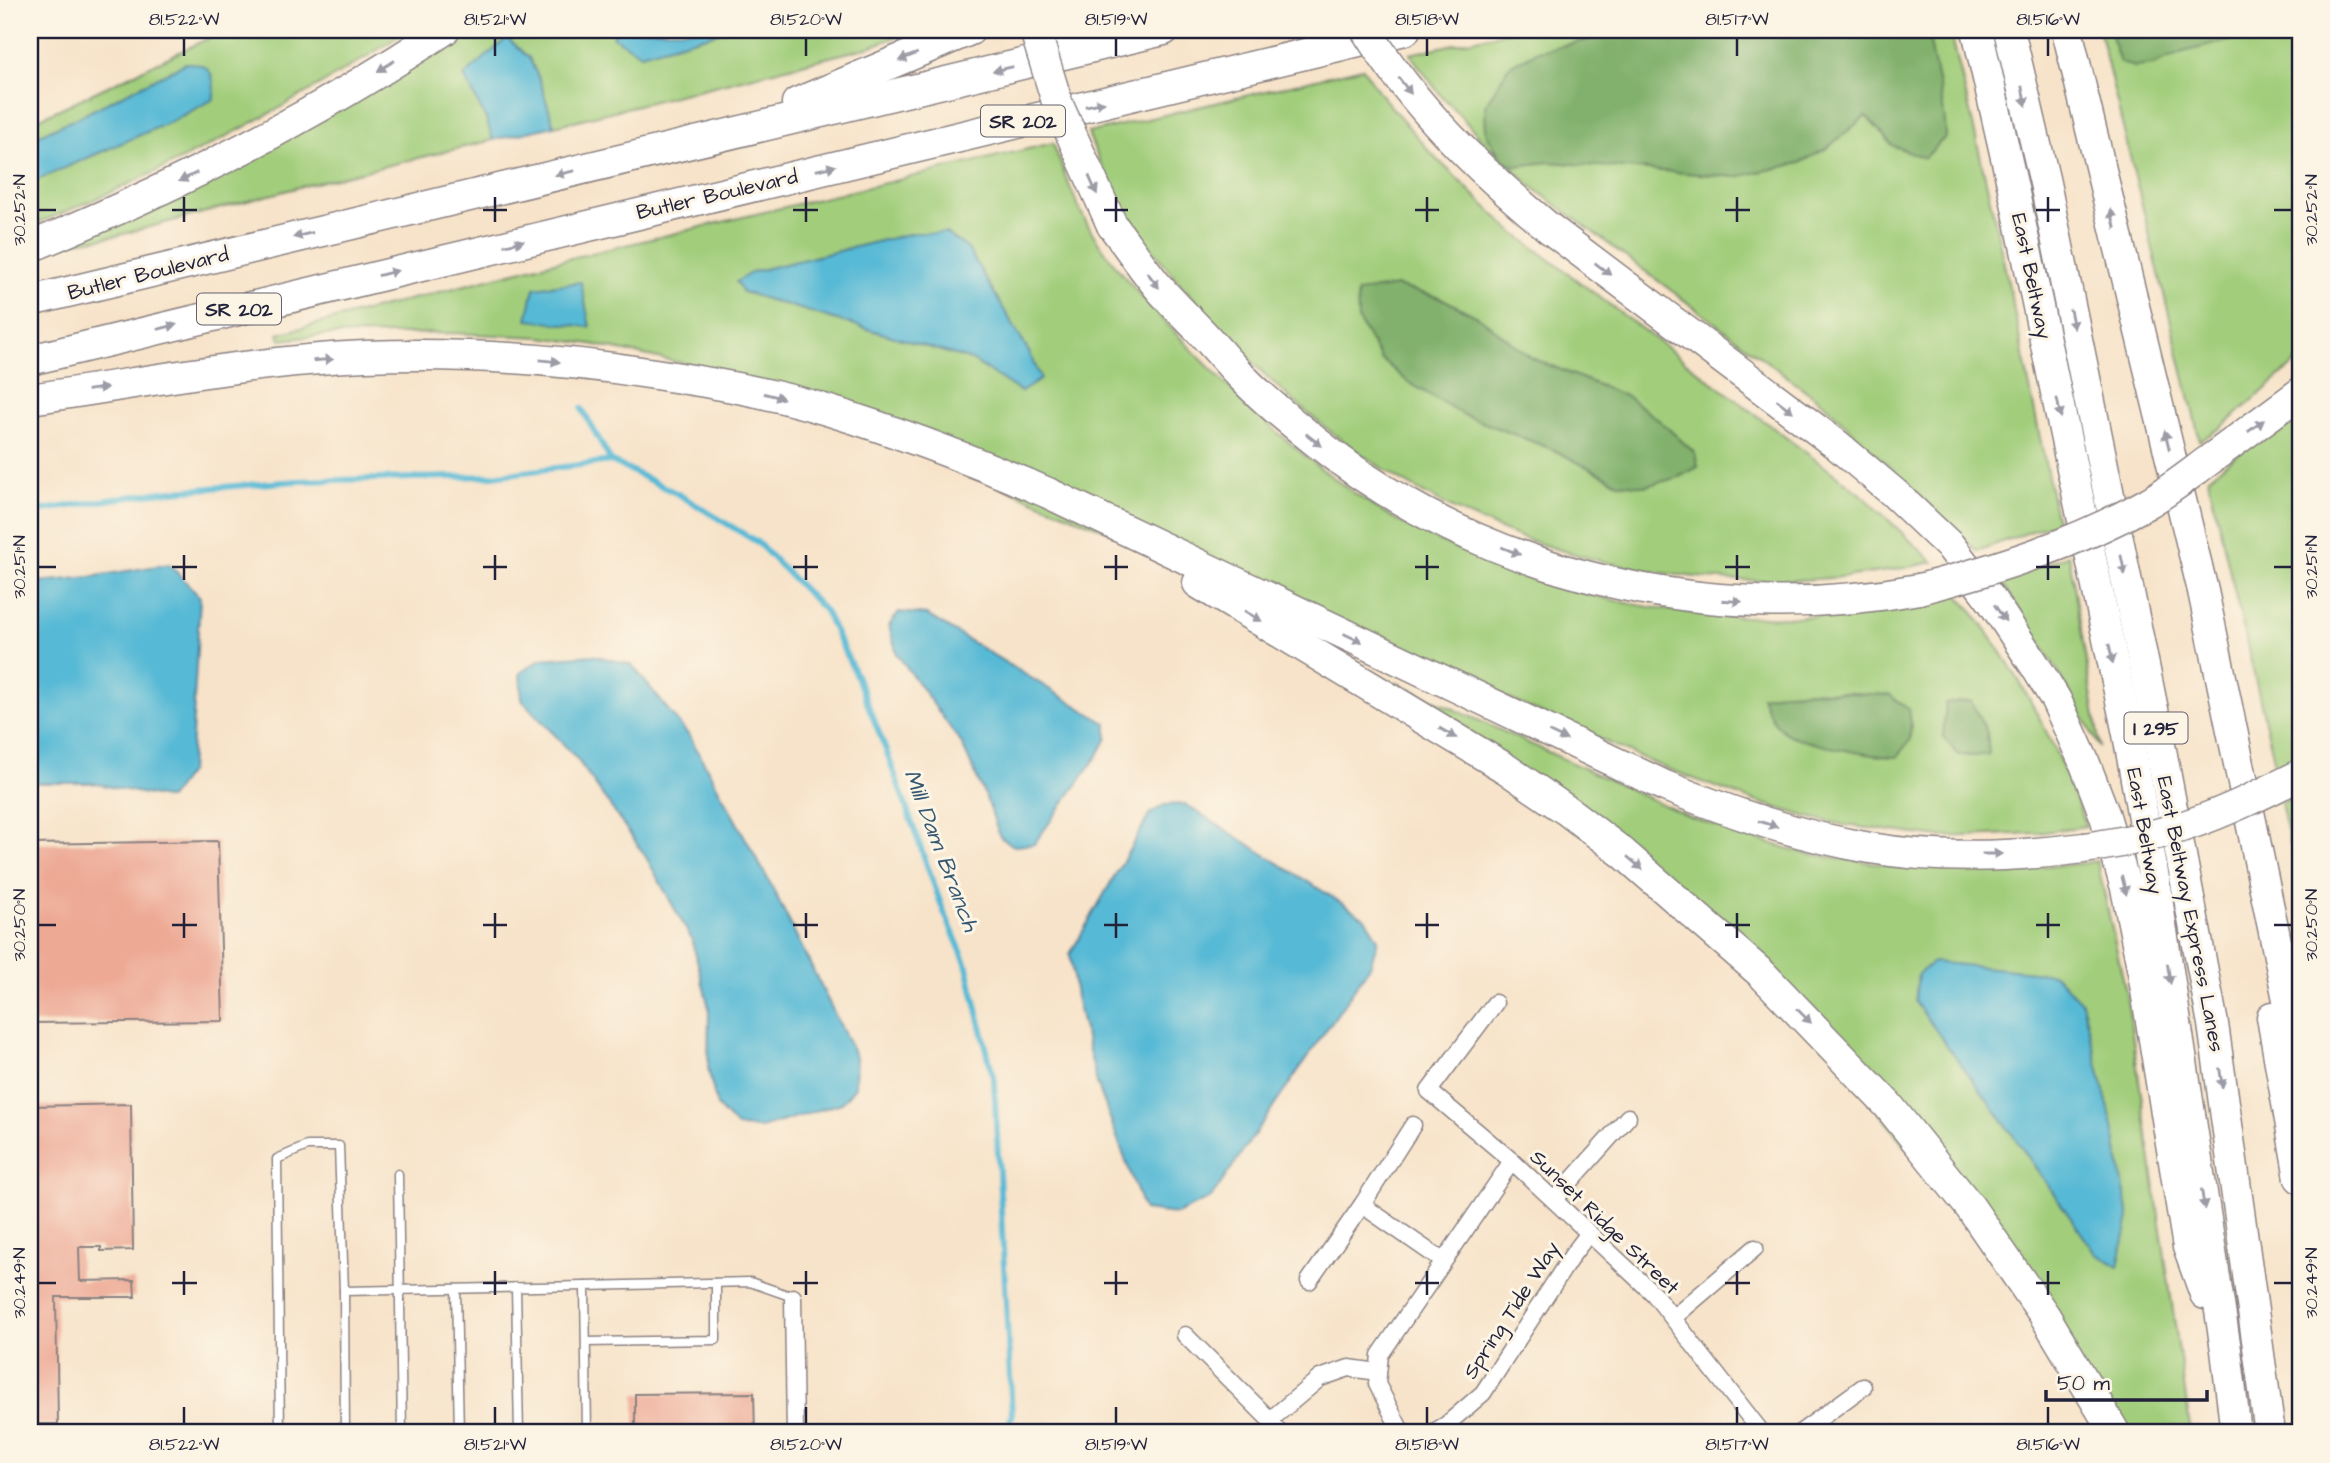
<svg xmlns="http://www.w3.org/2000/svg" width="2330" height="1463" viewBox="0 0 2330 1463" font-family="'Architects Daughter',sans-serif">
  <rect width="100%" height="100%" fill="#fcf5e5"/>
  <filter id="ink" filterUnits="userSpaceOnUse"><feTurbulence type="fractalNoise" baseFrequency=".0143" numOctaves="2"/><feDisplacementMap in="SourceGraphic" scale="14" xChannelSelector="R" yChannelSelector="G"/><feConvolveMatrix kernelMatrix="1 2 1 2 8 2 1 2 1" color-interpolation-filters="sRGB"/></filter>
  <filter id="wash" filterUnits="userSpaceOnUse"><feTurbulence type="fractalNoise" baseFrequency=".00686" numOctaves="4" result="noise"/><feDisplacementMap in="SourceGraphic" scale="28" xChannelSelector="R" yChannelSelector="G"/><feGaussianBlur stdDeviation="1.57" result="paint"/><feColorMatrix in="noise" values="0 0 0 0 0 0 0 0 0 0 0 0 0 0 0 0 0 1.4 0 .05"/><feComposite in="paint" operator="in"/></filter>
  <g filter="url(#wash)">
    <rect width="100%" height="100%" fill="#f7e3c9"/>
    <g fill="#a2ce7c" stroke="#62785c" stroke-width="2" fill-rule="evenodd">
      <path d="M209 30H409C290 107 163 174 30 226V183L172 121 79 117 30 139V123L209 38Z"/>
      <polygon points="461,30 617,30 613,36 641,54 728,30 916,30 866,48 554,126 540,81 529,58 486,119 493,140 311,184 116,236 62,244 403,67"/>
      <path d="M1516 30H1950C1991 192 2024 358 2057 522L1977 551 1824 404 1536 190 1488 146 1466 122 1439 93 1410 54Z"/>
      <polygon points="2099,30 2300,30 2300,359 2222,427 2200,441"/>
      <path d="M1363 68 1381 95 1431 153 1509 229 1861 494 1933 562C1716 611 1489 562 1316 420 1281 392 1250 361 1221 329 1183 287 1144 245 1116 196 1105 176 1097 155 1088 133Z"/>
      <path d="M1053 143C1064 174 1076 206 1093 234 1123 281 1166 323 1205 363 1262 422 1325 478 1396 520 1412 529 1429 536 1446 544 1556 595 1677 621 1798 617 1852 615 1904 604 1956 592 2014 659 2056 743 2086 826L2038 833 1940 837 1844 825 1807 817 1748 799 1665 768 1441 669 721 371 591 344 540 337 450 333 399 334 326 335 280 340 278 334 542 265ZM913 233H946L968 249 1029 352 1041 379 1021 392 972 360 743 292 752 272Z"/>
      <polygon points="2300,402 2300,755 2276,768 2208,478"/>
      <polygon points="2069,555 2100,748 2061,676 2001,581"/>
      <path d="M1397 683 1690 817 1751 838 1808 854 1906 867 2001 869 2080 864 2097 861 2126 992 2191 1433H2125L1777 979 1392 689ZM2082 1003 2113 1126 2129 1218 2096 1254 2008 1128Z"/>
      <polygon points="2300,794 2300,888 2281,803"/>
    </g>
    <g fill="#81b16c" stroke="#526a54" stroke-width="2">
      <path d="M1632 30H1928C1933 66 1945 100 1946 136L1925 158 1893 146 1866 116 1827 148 1800 163 1736 177 1549 162 1515 166 1502 160 1486 133 1485 106 1509 66 1538 51Z"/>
      <polygon points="2109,30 2273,30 2183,52 2153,65 2135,67 2120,63"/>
      <polygon points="1396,286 1441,298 1480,318 1532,358 1628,397 1660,421 1695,453 1698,467 1679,477 1646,486 1618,483 1554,450 1464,415 1408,382 1381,359 1358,320 1357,292"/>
      <path d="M1812 691 1890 695 1909 710 1911 722 1910 740 1897 757C1875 757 1803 744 1786 733 1773 724 1767 711 1762 697L1783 692Z"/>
      <polygon points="1971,701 1987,732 1989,754 1975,756 1959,755 1943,737 1946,703"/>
    </g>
    <g fill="#57b9d5" stroke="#3c6e88" stroke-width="2">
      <polygon points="617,30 728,30 641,54 613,37"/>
      <polygon points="507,38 529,58 540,81 554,126 493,140 486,119 464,76"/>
      <path d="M186 63C211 63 215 75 214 99L172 121 30 183V139L79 117Z"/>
      <polygon points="913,233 946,233 968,249 1029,352 1041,379 1021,392 972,360 743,292 736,282 752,272"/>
      <polygon points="581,282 590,327 527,320 534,288"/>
      <polygon points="169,564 200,597 190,771 169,799 92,783 30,783 30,583 90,577"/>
      <polygon points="899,612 927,615 1107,724 1107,738 1098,755 1034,844 1014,846 1000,837 989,805 962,744 897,654 889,626"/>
      <polygon points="593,655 632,665 690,737 770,883 856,1057 855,1087 842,1103 761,1128 737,1127 717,1106 708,1068 709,1008 692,940 646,857 577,759 522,700 520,673 541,659"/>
      <polygon points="1185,804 1365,918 1378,939 1370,966 1211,1198 1176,1214 1144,1210 1097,1083 1076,997 1070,954 1150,814 1164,805"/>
      <polygon points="1933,962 2054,974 2082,1003 2113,1126 2129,1218 2118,1266 2096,1254 2008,1128 1915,1002 1918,974"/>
    </g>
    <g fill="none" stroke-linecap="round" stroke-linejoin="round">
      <g stroke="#57b9d5" stroke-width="6">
        <polyline points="582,409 611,461 678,494 757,542 825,611 857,677 887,753 942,907 966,963 994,1080 1012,1415 1006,1433"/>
        <polyline points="30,512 161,492 297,481 492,476 611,461"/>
      </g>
    </g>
    <g id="blocks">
      <g fill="#eda994">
        <polygon points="218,841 223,1021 30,1023 30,844"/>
        <polygon points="131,1104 133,1250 101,1251 101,1247 79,1247 80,1281 134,1280 135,1297 56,1297 58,1424 30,1424 30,1106"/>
        <polygon points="754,1393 755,1433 635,1433 635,1394"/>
      </g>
    </g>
  </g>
  <g filter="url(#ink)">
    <use href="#blocks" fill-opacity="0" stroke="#8c8282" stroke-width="2"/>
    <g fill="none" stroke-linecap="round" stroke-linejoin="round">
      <g stroke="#8c8282" stroke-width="11">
        <g id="lane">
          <polyline points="398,1174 402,1433"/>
          <polyline points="516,1287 519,1433"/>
          <polyline points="456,1289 459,1433"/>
          <polyline points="586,1342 716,1340 716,1283"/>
          <polyline points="280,1433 277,1159 307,1146 339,1146 344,1291"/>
          <polyline points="345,1433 344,1291 585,1286"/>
          <polyline points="587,1433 585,1286 750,1282 793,1297"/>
        </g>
      </g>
      <g stroke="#8c8282" stroke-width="19">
        <g id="street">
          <polyline points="1495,1003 1429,1091 1512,1161 1654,1294 1762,1433"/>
          <polyline points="1554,1200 1628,1117"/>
          <polyline points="1362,1205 1443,1261"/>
          <polyline points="1309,1281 1362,1205 1413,1125"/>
          <polyline points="793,1297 795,1433"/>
          <polyline points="1673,1318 1755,1248"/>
          <polyline points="1185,1335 1270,1420 1279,1433"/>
          <polyline points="1270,1420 1320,1378 1349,1368 1378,1372"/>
          <polyline points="1402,1433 1377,1384 1380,1355 1512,1161"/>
          <polyline points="1432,1433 1446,1425 1483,1393 1573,1254 1589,1233"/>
          <polyline points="1800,1433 1863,1387"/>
        </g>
      </g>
      <g stroke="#8c8282" stroke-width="33">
        <g id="highway">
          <polyline points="1977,30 2013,188 2128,734 2155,885 2226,1350 2236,1433"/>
          <polyline points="2009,30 2045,183 2157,729 2213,1024 2270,1433"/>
          <polyline points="2067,30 2203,591 2300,1057"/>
          <polyline points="797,103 970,30"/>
          <path d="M1112 225C1128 246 1143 269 1160 289 1174 305 1189 319 1204 335 1217 349 1229 364 1243 378 1265 401 1290 421 1315 441 1482 575 1709 628 1919 589"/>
          <polyline points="1549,228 1837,445 1894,493 1951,547 1992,601 2036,667 2056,700 2085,764 2105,816 2126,888 2143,972 2188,1247 2205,1294"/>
          <path d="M30 247C174 188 314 117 444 30"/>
          <polyline points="30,301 1164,30"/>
          <polyline points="30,360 1405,30"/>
          <path d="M30 399C141 383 253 361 365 356 463 352 558 359 655 374 714 383 773 393 830 411 905 434 977 462 1048 493L1665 786C1732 813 1799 836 1870 848 1940 860 2014 857 2084 848"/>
          <polyline points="2212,458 2300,393"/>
          <polyline points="1198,583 1505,768 1569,812 1623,853 1762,974 1888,1105 1970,1207 2045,1316 2115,1433"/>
          <polyline points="2272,1017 2300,1178"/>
        </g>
      </g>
      <use href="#lane" stroke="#fff" stroke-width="8"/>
      <use href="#street" stroke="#fff" stroke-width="16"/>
      <use href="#highway" stroke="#fff" stroke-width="30"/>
      <g stroke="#8c8282" stroke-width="33" stroke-linecap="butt">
        <g id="highway-bridge">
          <polyline points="1035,30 1058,105 1112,225"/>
          <path d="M1366 30C1415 108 1478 169 1549 228"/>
          <path d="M1919 589C1997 569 2075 544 2146 504 2169 491 2190 474 2212 458"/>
          <path d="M2084 848C2120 843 2156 836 2190 824 2228 811 2264 793 2300 775"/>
        </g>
      </g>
      <use href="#highway-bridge" stroke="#fff" stroke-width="30"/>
    </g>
    <defs><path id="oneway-solid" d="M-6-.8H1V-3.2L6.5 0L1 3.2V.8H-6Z" transform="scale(1.75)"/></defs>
    <g fill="#9c9ca7">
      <use href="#oneway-solid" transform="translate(908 57) rotate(158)"/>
      <use href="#oneway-solid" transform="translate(386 66) rotate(148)"/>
      <use href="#oneway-solid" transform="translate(1003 69) rotate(167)"/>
      <use href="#oneway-solid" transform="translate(1405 86) rotate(52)"/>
      <use href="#oneway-solid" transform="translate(2024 96) rotate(77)"/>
      <use href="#oneway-solid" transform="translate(1095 104) rotate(-13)"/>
      <use href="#oneway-solid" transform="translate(826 168) rotate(-13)"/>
      <use href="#oneway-solid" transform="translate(565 173) rotate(167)"/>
      <use href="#oneway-solid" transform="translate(188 177) rotate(154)"/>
      <use href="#oneway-solid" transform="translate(1093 185) rotate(66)"/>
      <use href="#oneway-solid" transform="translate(2113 219) rotate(-104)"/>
      <use href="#oneway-solid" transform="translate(303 235) rotate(166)"/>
      <use href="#oneway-solid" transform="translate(514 243) rotate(-13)"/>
      <use href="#oneway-solid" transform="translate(1603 269) rotate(37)"/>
      <use href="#oneway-solid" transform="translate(388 273) rotate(-14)"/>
      <use href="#oneway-solid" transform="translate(1153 280) rotate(53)"/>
      <use href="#oneway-solid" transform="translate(2072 319) rotate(78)"/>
      <use href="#oneway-solid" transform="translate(167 327) rotate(-14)"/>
      <use href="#oneway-solid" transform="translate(323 360) rotate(-4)"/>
      <use href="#oneway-solid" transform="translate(550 361) rotate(6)"/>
      <use href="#oneway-solid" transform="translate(97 389) rotate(-8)"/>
      <use href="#oneway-solid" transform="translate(774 396) rotate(15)"/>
      <use href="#oneway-solid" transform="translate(1785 406) rotate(37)"/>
      <use href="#oneway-solid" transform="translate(2059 408) rotate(78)"/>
      <use href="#oneway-solid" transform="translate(2256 426) rotate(-36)"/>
      <use href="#oneway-solid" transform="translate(1314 440) rotate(38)"/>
      <use href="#oneway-solid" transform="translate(2167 440) rotate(-104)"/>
      <use href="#oneway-solid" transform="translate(1511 551) rotate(22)"/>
      <use href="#oneway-solid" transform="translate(2123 565) rotate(78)"/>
      <use href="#oneway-solid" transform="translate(1732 601) rotate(4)"/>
      <use href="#oneway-solid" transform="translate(2000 613) rotate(56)"/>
      <use href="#oneway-solid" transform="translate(1253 616) rotate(31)"/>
      <use href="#oneway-solid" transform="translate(1353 638) rotate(25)"/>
      <use href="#oneway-solid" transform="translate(2111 654) rotate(78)"/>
      <use href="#oneway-solid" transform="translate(1448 733) rotate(31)"/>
      <use href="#oneway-solid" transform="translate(1558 736) rotate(25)"/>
      <use href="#oneway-solid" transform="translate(1768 824) rotate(17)"/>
      <use href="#oneway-solid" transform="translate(1992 854)"/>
      <use href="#oneway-solid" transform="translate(1635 863) rotate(40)"/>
      <use href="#oneway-solid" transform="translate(2124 885) rotate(76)"/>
      <use href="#oneway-solid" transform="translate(2169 974) rotate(81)"/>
      <use href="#oneway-solid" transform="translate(1804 1016) rotate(45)"/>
      <use href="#oneway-solid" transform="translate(2221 1078) rotate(82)"/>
      <use href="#oneway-solid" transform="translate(2203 1199) rotate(81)"/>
    </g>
  </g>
  <path fill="none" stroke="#22223b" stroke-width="2.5" d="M184 38V56M495 38V56M806 38V56M1116 38V56M1427 38V56M1737 38V56M2048 38V56M184 197V222M495 197V222M806 197V222M1116 197V222M1427 197V222M1737 197V222M2048 197V222M38 210H56M172 210H197M483 210H507M793 210H818M1104 210H1128M1415 210H1439M1725 210H1750M2036 210H2060M2274 210H2292M184 555V580M495 555V580M806 555V580M1116 555V580M1427 555V580M1737 555V580M2048 555V580M38 567H56M172 567H197M483 567H507M793 567H818M1104 567H1128M1415 567H1439M1725 567H1750M2036 567H2060M2274 567H2292M184 913V938M495 913V938M806 913V938M1116 913V938M1427 913V938M1737 913V938M2048 913V938M38 925H56M172 925H197M483 925H507M793 925H818M1104 925H1128M1415 925H1439M1725 925H1750M2036 925H2060M2274 925H2292M184 1271V1295M495 1271V1295M806 1271V1295M1116 1271V1295M1427 1271V1295M1737 1271V1295M2048 1271V1295M38 1283H56M172 1283H197M483 1283H507M793 1283H818M1104 1283H1128M1415 1283H1439M1725 1283H1750M2036 1283H2060M2274 1283H2292M184 1407V1424M495 1407V1424M806 1407V1424M1116 1407V1424M1427 1407V1424M1737 1407V1424M2048 1407V1424"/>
  <g text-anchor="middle" stroke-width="6" stroke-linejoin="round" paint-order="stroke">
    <g fill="#fcf5e5" stroke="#63616e" stroke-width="2">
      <rect x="981" y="105.5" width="84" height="31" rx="5"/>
      <rect x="197" y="293.5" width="84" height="31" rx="5"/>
      <rect x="2124.5" y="712.5" width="63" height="31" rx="5"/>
    </g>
    <g font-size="19" font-weight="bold" fill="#22223b">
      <text x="1023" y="128">SR 202</text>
      <text x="239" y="316">SR 202</text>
      <text x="2156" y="735">I 295</text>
    </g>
    <g font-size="21" fill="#22223b" stroke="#fcf5e5">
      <text transform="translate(717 194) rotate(-13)" y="7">Butler Boulevard</text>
      <text transform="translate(148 273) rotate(-14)" y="7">Butler Boulevard</text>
      <text transform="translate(2032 276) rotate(78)" y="7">East Beltway</text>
      <text transform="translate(2145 831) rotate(80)" y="7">East Beltway</text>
      <text transform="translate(2191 914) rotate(79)" y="7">East Beltway Express Lanes</text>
      <text transform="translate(1605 1222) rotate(44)" y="7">Sunset Ridge Street</text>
      <text transform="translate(1511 1310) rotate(-57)" y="7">Spring Tide Way</text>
    </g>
    <g font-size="23" font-style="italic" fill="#355771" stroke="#fcf5e5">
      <text transform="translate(942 850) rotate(69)" y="8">Mill Dam Branch</text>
    </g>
  </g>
  <rect width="2330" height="1463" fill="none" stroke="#fcf5e5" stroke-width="77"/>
  <path d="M2046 1390v10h161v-10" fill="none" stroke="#22223b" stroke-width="3.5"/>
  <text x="2057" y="1390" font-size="21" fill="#22223b" stroke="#fcf5e5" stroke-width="5" paint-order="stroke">50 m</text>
  <rect x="38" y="38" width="2254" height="1386" fill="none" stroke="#22223b" stroke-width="2.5"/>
  <g font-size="18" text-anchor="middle" fill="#22223b">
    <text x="184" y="25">81.522°W</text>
    <text x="495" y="25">81.521°W</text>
    <text x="806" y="25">81.520°W</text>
    <text x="1116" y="25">81.519°W</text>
    <text x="1427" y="25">81.518°W</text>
    <text x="1737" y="25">81.517°W</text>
    <text x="2048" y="25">81.516°W</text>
    <text transform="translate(19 210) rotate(-90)" y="6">30.252°N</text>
    <text transform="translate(2311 210) rotate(-90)" y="6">30.252°N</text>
    <text transform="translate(19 567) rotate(-90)" y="6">30.251°N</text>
    <text transform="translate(2311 567) rotate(-90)" y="6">30.251°N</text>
    <text transform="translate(19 925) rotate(-90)" y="6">30.250°N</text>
    <text transform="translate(2311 925) rotate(-90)" y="6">30.250°N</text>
    <text transform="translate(19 1283) rotate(-90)" y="6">30.249°N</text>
    <text transform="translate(2311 1283) rotate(-90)" y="6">30.249°N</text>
    <text x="184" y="1450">81.522°W</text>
    <text x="495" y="1450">81.521°W</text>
    <text x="806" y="1450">81.520°W</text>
    <text x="1116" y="1450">81.519°W</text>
    <text x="1427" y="1450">81.518°W</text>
    <text x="1737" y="1450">81.517°W</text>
    <text x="2048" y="1450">81.516°W</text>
  </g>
</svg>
